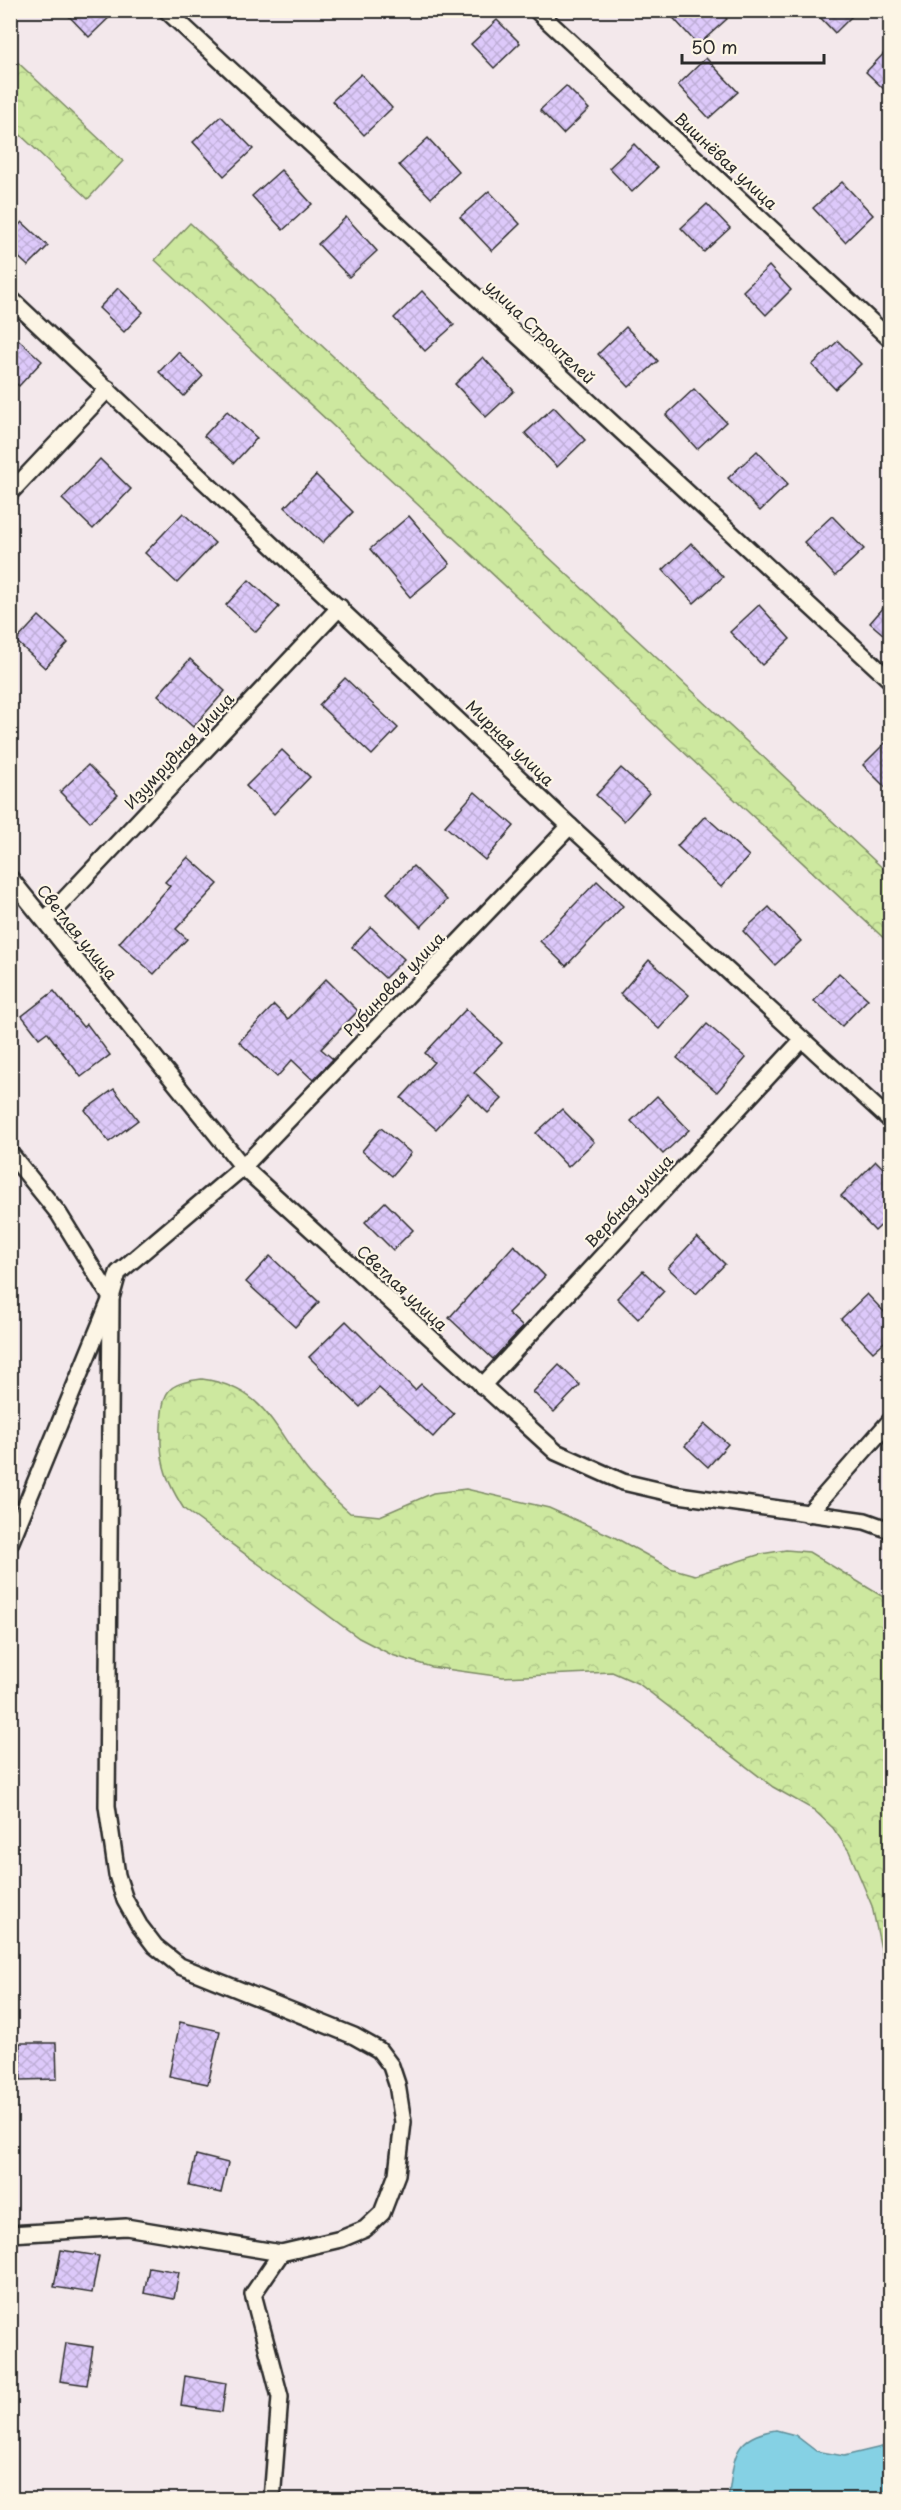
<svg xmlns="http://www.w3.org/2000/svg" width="901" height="2510" viewBox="0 0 901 2510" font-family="'Playpen Sans',sans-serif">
  <defs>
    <pattern id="forest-crowns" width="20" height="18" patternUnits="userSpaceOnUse" patternTransform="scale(1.5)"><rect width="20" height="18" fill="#cde89f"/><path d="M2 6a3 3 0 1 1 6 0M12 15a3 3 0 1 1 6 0" fill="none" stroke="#b0c789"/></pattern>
    <pattern id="building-cross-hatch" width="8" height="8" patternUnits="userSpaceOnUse" patternTransform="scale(1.5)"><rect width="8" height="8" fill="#ddc9fa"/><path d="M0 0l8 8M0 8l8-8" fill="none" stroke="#beadd6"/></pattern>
  </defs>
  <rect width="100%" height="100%" fill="#f3e8eb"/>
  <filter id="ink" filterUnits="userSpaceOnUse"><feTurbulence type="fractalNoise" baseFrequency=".0167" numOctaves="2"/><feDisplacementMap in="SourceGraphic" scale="12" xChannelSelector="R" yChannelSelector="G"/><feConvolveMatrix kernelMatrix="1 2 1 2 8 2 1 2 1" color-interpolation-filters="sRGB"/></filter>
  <g filter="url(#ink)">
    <g fill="url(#forest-crowns)" stroke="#7c8a65" stroke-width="1.5">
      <polygon points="11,56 123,161 88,199 11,126"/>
      <polygon points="190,223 890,875 890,944 155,260"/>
      <path d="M202 1379C265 1388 273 1427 307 1470 320 1486 335 1500 350 1513L380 1516 433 1493 466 1489 549 1508 614 1537 670 1568 695 1575 761 1554 786 1550 809 1552 890 1601V1992L872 1906 849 1851 833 1828 814 1810 773 1787 639 1684 612 1672 503 1677 431 1667 392 1655 359 1638 184 1509C175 1495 166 1479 163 1462 160 1448 159 1404 168 1392 175 1382 191 1381 202 1379Z"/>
    </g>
    <path fill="#85d1e4" stroke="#618f9a" stroke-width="1.5" d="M776 2430 795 2435 816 2451 844 2456 890 2445V2499H728C735 2460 730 2437 776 2430Z"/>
    <g fill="url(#building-cross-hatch)" stroke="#2b2b2b" stroke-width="1.5">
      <polygon points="63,10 117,10 89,37"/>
      <polygon points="666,10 719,10 727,19 698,45"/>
      <polygon points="813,10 858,10 835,33"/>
      <polygon points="497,20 520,43 494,68 471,44"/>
      <polygon points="891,46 891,96 866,72"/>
      <polygon points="706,58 738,92 709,118 678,85"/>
      <polygon points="361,74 392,108 364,135 332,101"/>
      <polygon points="566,86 589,109 563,134 540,110"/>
      <polygon points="221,116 253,149 224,176 193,142"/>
      <polygon points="428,138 459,172 431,198 399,165"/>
      <polygon points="634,144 657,168 632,192 609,168"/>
      <polygon points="281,170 312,204 283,230 252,196"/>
      <polygon points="842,182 873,215 845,242 813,208"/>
      <polygon points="489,191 520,224 492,251 460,217"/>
      <polygon points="707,204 730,228 704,252 681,228"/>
      <polygon points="346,217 377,251 349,277 318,244"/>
      <polygon points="22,222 48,246 28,266 10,249 10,234"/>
      <polygon points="769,266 791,290 766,315 743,291"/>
      <polygon points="118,288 143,312 124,332 99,308"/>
      <polygon points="422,291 454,325 425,351 394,318"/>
      <polygon points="626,327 658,361 629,387 598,354"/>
      <polygon points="10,332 42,361 19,386 10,378"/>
      <polygon points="838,341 861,364 835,389 812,365"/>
      <polygon points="178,352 203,376 184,396 159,372"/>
      <polygon points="483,357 514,391 486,417 455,384"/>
      <polygon points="694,389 726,422 697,449 666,415"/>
      <polygon points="554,407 585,440 557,467 525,433"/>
      <polygon points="227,411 257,438 234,463 204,436"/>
      <polygon points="757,451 788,484 760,511 728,478"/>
      <polygon points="100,459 131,489 93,529 62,499"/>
      <polygon points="316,475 353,512 322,543 285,507"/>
      <polygon points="183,513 215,543 177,583 145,553"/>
      <polygon points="409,516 450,564 410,597 370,549"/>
      <polygon points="832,516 864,549 835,576 804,542"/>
      <polygon points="691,543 723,577 694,603 663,570"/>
      <polygon points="249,580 279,607 256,632 226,605"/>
      <polygon points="891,599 891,641 870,623"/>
      <polygon points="759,605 790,639 762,665 730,632"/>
      <polygon points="39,616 68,643 45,668 16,641"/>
      <polygon points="190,659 225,691 193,727 158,695"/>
      <polygon points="345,678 398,728 372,755 319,705"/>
      <polygon points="891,737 891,793 863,765"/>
      <polygon points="282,750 310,777 274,814 246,786"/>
      <polygon points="88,765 118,795 90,822 60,792"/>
      <polygon points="621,768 649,793 624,821 596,795"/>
      <polygon points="475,792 514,826 485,860 445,826"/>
      <polygon points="705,816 749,856 721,887 677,846"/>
      <polygon points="188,857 218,884 176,929 187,939 154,974 119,943 170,886 165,882"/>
      <polygon points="413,866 447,900 421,927 387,893"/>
      <polygon points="597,881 623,906 566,966 540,941"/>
      <polygon points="769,907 801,941 775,965 743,931"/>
      <polygon points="371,927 404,959 385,978 352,947"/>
      <polygon points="649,960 689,995 659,1029 620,994"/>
      <polygon points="839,973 868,999 842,1026 814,1001"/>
      <polygon points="326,979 358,1011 321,1049 333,1059 313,1080 292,1060 277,1077 239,1042 274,1005 288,1019"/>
      <polygon points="54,991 83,1027 87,1024 110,1055 81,1077 47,1032 39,1038 22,1016"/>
      <polygon points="466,1009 502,1043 474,1072 502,1099 488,1113 468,1094 436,1129 401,1098 434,1062 425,1053"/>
      <polygon points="707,1024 746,1058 717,1092 677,1058"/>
      <polygon points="114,1089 138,1120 109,1142 85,1110"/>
      <polygon points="657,1096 689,1130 663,1154 631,1121"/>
      <polygon points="562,1109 594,1142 568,1167 536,1133"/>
      <polygon points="381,1128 411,1153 392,1176 362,1151"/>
      <polygon points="876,1161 891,1176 891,1216 875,1231 841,1196"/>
      <polygon points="385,1202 413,1230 393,1250 365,1222"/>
      <polygon points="697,1237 725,1264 696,1294 668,1268"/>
      <polygon points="514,1245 545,1276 508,1313 523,1327 493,1359 449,1318"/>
      <polygon points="270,1256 319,1302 295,1327 246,1282"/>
      <polygon points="643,1271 664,1291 638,1319 617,1298"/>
      <polygon points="867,1294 891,1319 891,1336 873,1352 841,1319"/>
      <polygon points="346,1321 415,1390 421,1384 454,1414 433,1437 379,1388 360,1407 309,1357"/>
      <polygon points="559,1365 580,1385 554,1412 533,1392"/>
      <polygon points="705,1424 728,1444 708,1467 685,1446"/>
      <polygon points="180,2022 220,2031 208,2084 169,2076"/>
      <polygon points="20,2043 56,2043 57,2079 21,2080"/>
      <polygon points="196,2155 228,2163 221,2193 189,2186"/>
      <polygon points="61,2250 99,2256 92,2293 54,2287"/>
      <polygon points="149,2267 179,2272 174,2299 144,2293"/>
      <polygon points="66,2343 93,2347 87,2385 60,2381"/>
      <polygon points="185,2376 226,2383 222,2412 181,2406"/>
    </g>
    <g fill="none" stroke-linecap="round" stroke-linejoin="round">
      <g stroke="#2b2b2b" stroke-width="20">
        <g id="minor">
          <polyline points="166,10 890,680"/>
          <polyline points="536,10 890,339"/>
          <polyline points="10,298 570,826 890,1120"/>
          <polyline points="10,493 108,389"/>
          <polyline points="10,878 243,1167 556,1452 623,1482 679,1495 865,1521 890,1530"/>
          <polyline points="45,920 340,607"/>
          <polyline points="10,1153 59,1214 111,1298 10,1544"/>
          <polyline points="482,1386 802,1040"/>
          <polyline points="808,1514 890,1421"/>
          <polyline points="10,2234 126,2227 281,2253 341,2239 365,2229 382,2213 397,2174 403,2122 397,2084 391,2066 379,2050 354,2036 180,1966 155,1946 139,1925 125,1900 117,1875 107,1806 111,1298 118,1273 243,1167 570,826"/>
          <polyline points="272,2500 280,2397 253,2294 281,2253"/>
        </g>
      </g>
      <use href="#minor" stroke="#fcf5e5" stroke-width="15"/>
    </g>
  </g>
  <g text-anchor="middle" stroke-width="4.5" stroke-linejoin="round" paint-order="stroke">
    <g font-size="16" fill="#2b2b2b" stroke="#fcf5e5">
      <text transform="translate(726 161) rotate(43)" y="6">Вишнёвая улица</text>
      <text transform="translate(540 332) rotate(43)" y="6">улица Строителей</text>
      <text transform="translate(510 743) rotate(44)" y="6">Мирная улица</text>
      <text transform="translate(179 751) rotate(-47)" y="6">Изумрудная улица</text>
      <text transform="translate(77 932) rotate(51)" y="6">Светлая улица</text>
      <text transform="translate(394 984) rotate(-46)" y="6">Рубиновая улица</text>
      <text transform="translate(629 1201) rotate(-47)" y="6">Вербная улица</text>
      <text transform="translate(402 1288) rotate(43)" y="6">Светлая улица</text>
    </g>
  </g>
  <rect width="901" height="2510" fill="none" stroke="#fcf5e5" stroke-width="36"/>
  <rect x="18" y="18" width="865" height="2474" fill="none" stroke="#2b2b2b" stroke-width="2" filter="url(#ink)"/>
  <path d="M682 54v9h142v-9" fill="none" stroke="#2b2b2b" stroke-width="3"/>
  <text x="691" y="54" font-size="18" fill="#2b2b2b" stroke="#fcf5e5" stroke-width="4.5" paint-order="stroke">50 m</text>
</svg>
